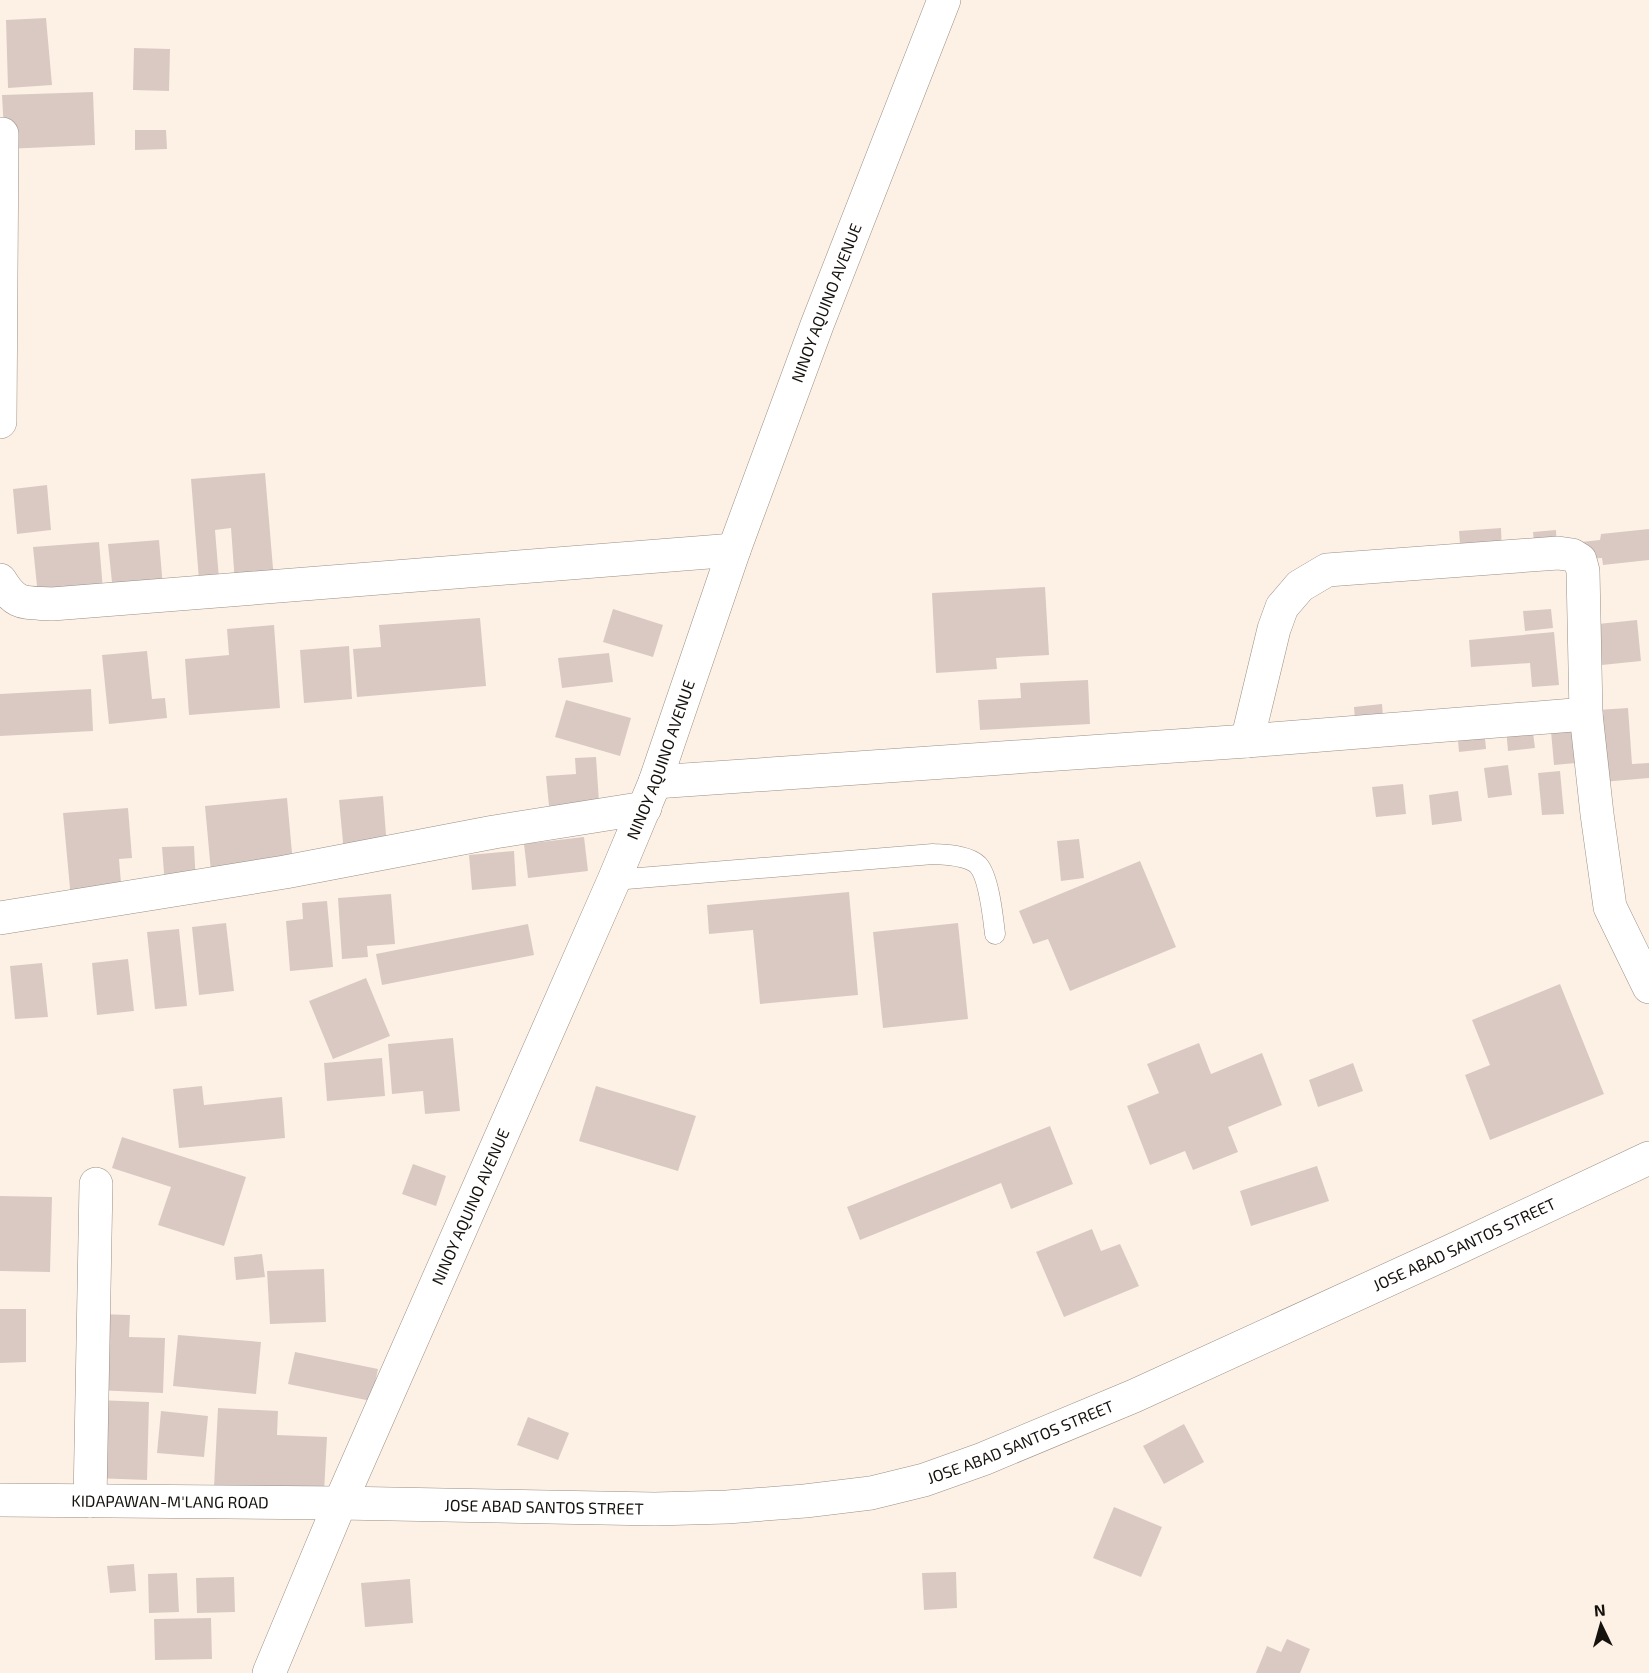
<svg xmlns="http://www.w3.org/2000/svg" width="1649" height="1673" viewBox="0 0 1649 1673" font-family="'Exo 2',sans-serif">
  <rect width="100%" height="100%" fill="#fdf1e5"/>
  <g fill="#dac9c3">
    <polygon points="46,18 52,85 8,88 6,20"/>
    <polygon points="134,48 170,49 169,91 133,90"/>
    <polygon points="93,92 95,145 5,149 2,95"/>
    <polygon points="135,130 166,130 167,149 135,150"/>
    <polygon points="265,473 274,580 235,583 231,528 215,530 219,579 199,580 191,479"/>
    <polygon points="47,485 51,530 17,534 13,489"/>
    <polygon points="1501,528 1502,554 1461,557 1459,531"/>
    <polygon points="1649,529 1649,560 1603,565 1602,558 1583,559 1581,542 1600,540 1601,534"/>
    <polygon points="1556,530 1557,551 1535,553 1533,532"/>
    <polygon points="159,540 163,587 113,592 108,544"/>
    <polygon points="99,542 103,590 38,596 33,547"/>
    <polygon points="1045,587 1049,655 996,658 997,669 936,673 932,593"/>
    <polygon points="613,609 663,625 653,657 603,642"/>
    <polygon points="1551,609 1553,628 1525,631 1523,611"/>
    <polygon points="480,618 486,686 357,697 353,649 381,647 379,625"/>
    <polygon points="1637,620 1641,661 1592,666 1588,625"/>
    <polygon points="274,625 280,708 189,715 185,659 229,655 227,629"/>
    <polygon points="1554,632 1559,685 1532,687 1530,663 1471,667 1469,640"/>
    <polygon points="349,646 352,699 304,703 300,650"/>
    <polygon points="147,651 152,699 165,698 167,718 109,724 102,655"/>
    <polygon points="609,653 613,682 562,688 558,658"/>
    <polygon points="1088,680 1090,724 980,730 978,700 1021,698 1020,683"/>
    <polygon points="91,689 93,731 0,736 0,694"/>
    <polygon points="566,700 631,718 620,756 555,737"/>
    <polygon points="1382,704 1384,729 1356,732 1354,707"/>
    <polygon points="1628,708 1632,764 1649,763 1649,778 1602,782 1597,710"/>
    <polygon points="1571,718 1576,763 1554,765 1550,720"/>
    <polygon points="1532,725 1535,748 1508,751 1506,727"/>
    <polygon points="1484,727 1486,749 1459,752 1457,729"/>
    <polygon points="596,757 599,802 549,806 546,776 576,774 575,758"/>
    <polygon points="1508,765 1512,795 1488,798 1484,768"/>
    <polygon points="1560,771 1564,814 1542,815 1538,773"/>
    <polygon points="1403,784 1406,814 1376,817 1372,787"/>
    <polygon points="1458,791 1462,821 1432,825 1429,795"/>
    <polygon points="383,796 387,848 344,853 339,800"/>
    <polygon points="287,798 293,864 211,872 205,806"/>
    <polygon points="128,808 132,858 119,859 122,895 71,899 63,813"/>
    <polygon points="584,837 588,871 528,878 524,844"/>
    <polygon points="1079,839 1084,878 1061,881 1057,841"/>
    <polygon points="194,846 196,885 165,886 162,847"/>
    <polygon points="514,851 516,886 472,890 469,855"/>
    <polygon points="1140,861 1176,947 1070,991 1048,939 1033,944 1019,911"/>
    <polygon points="849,892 858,995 760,1004 753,930 709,934 707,905"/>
    <polygon points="391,894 395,944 367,946 368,957 342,959 338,898"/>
    <polygon points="327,901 333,967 290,971 286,921 303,919 302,903"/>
    <polygon points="226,923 234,991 199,995 192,927"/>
    <polygon points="958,923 968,1019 883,1028 873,932"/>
    <polygon points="528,924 534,955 382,985 376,954"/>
    <polygon points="179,929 187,1006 155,1009 147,932"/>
    <polygon points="128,959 134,1011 97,1015 92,963"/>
    <polygon points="42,963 48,1017 15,1019 10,966"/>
    <polygon points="366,978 390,1036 333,1059 309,1001"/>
    <polygon points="1560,984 1604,1094 1490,1140 1465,1075 1490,1065 1472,1020"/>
    <polygon points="453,1038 460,1111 425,1114 423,1091 392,1094 388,1044"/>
    <polygon points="1199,1043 1211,1074 1262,1053 1282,1105 1228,1127 1238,1152 1193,1170 1185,1151 1150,1165 1127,1106 1159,1093 1147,1064"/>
    <polygon points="382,1058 385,1096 327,1101 324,1063"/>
    <polygon points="1353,1063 1363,1091 1318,1107 1309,1080"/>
    <polygon points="202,1086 204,1105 282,1097 285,1138 179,1148 173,1089"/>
    <polygon points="596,1086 696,1116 678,1171 579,1141"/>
    <polygon points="1050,1126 1073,1184 1011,1209 1001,1183 860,1240 847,1207"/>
    <polygon points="122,1137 246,1177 224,1246 158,1225 171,1187 112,1168"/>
    <polygon points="413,1164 446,1176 436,1206 402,1194"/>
    <polygon points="1317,1166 1329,1201 1251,1226 1240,1191"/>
    <polygon points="0,1196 52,1197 50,1272 0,1271"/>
    <polygon points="1092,1229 1101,1251 1120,1244 1139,1286 1064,1317 1036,1252"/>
    <polygon points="262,1254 265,1277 236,1280 234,1257"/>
    <polygon points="324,1269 326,1322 270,1324 267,1271"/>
    <polygon points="0,1309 26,1309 26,1362 0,1363"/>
    <polygon points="97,1314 130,1315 129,1337 165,1338 163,1393 94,1390"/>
    <polygon points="178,1335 261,1342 256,1394 173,1386"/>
    <polygon points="295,1352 378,1369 371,1401 288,1384"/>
    <polygon points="96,1400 149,1402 147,1480 94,1478"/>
    <polygon points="218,1408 278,1411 277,1435 327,1437 324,1492 214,1487"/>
    <polygon points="161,1411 208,1416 204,1457 157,1453"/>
    <polygon points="528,1417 569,1433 558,1460 517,1445"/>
    <polygon points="1184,1424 1204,1462 1164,1484 1143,1446"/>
    <polygon points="1114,1507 1162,1527 1141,1577 1093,1558"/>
    <polygon points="134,1564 136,1591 110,1593 107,1566"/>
    <polygon points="956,1572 957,1608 924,1610 922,1573"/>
    <polygon points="177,1573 179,1612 149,1613 148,1574"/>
    <polygon points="234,1577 235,1612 197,1613 196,1578"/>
    <polygon points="410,1579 413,1623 365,1627 361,1583"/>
    <polygon points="211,1618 212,1659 155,1660 154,1619"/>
    <polygon points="1287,1639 1310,1649 1300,1673 1256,1673 1267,1646 1281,1652"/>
  </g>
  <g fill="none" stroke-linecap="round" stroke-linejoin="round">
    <g stroke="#9a8f84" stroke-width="21">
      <path id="lane" d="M614 880 933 854C946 855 968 855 978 865 989 877 993 917 995 934"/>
    </g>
    <g stroke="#9a8f84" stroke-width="34">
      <g id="street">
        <polyline points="0,422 2,134"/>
        <path d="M0 580C16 606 23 602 52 604L734 550"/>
        <polyline points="1247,741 1274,629 1282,607 1300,586 1327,570 1558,553 1572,555 1580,560 1583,571 1586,714 1597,814 1610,907 1649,987"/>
        <polyline points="655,782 1247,741 1586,714"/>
        <polyline points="0,918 285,872 494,832 645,808"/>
        <polyline points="90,1501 96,1184"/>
      </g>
    </g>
    <g stroke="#9a8f84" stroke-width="34">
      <g id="secondary">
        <path id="s1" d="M340 1503 655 1509 727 1507 805 1501 871 1493 924 1480 983 1459 1134 1396 1451 1251 1649 1158"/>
      </g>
    </g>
    <g stroke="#9a8f84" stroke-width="34">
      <g id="primary">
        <path id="s2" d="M0 1500 340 1503"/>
        <path id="s3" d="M269 1673 340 1503 614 880 655 782 734 550 817 325 944 0"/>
      </g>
    </g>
    <use href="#lane" stroke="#fff" stroke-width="20"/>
    <use href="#street" stroke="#fff" stroke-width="33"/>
    <use href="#secondary" stroke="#fff" stroke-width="33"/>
    <use href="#primary" stroke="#fff" stroke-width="33"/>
  </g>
  <g text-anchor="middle" stroke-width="5" stroke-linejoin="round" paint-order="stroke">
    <g font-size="16" fill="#15110d" stroke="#fdf1e5">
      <text dy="6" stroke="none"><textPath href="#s3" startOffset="1480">NINOY AQUINO AVENUE</textPath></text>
      <text dy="6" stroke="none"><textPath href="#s3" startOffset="994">NINOY AQUINO AVENUE</textPath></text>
      <text dy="6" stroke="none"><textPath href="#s3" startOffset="508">NINOY AQUINO AVENUE</textPath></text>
      <text dy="6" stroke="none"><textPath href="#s1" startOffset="1176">JOSE ABAD SANTOS STREET</textPath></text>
      <text dy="6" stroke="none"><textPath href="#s1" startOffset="690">JOSE ABAD SANTOS STREET</textPath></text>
      <text dy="6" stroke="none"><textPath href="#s2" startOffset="170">KIDAPAWAN-M'LANG ROAD</textPath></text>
      <text dy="6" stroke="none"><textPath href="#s1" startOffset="204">JOSE ABAD SANTOS STREET</textPath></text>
    </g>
  </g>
  <g transform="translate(1601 1625) rotate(355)" stroke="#fdf1e5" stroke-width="4.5" paint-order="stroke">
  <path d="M0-4.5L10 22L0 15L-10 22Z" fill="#15110d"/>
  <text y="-9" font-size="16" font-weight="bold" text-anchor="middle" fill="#15110d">N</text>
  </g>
</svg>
